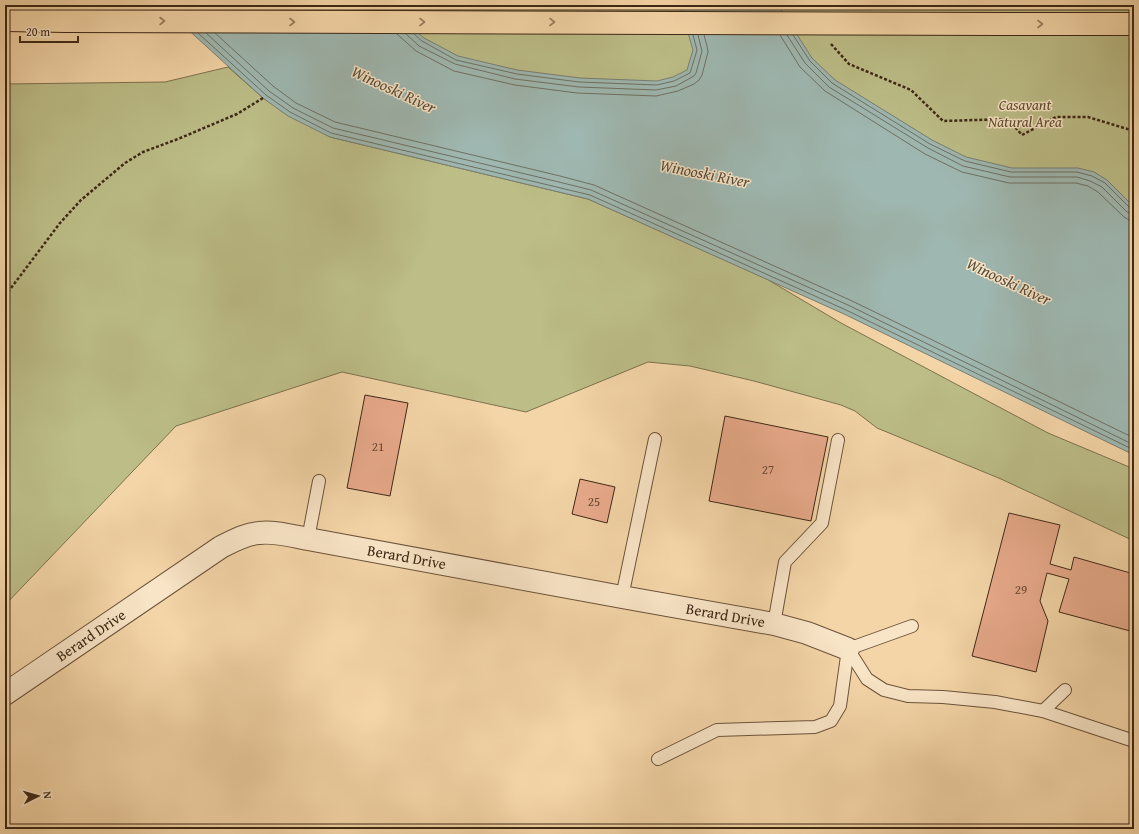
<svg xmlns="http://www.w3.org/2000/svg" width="1139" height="834" viewBox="0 0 1139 834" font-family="'Gentium Book Plus',serif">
  <rect width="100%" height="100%" fill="#f4d5a7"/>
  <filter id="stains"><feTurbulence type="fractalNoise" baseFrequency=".005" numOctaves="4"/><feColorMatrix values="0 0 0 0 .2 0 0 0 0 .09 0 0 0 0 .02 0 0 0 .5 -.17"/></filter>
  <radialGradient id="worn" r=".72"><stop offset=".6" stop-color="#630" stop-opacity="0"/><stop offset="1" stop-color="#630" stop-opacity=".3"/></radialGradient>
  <g fill="#bcbd87" stroke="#7d724e">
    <polygon points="348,5 1134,5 1134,286 591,130"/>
    <polygon points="228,67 263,98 330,137 588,199 765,278 841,323 1048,433 1134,469 1134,541 1001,479 877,428 855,411 841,405 754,381 690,366 648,362 526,412 342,372 176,426 5,605 5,84 165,82"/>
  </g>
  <polygon fill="#9eb7b0" stroke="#787e72" points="161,5 386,5 424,38 458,56 517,70 580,78 657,81 673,77 687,70 693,50 680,5 778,5 812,58 835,80 932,140 966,157 1012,168 1078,168 1094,172 1107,180 1134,207 1134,455 844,314 588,199 330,137 288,116 263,98"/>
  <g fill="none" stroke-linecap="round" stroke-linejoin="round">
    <g stroke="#6e7062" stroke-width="1">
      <polyline points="198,33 266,95 290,112 331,133 590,195 846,310 1134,450"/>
      <polyline points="206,33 269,91 293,108 333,128 559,182 591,190 848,305 1134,445"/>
      <polyline points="215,33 273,86 296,103 335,122 560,176 594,185 850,300 1134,438"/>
      <polyline points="397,34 416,51 454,71 515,85 577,93 656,96 678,91 694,84 699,80 702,75 708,52 707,46 704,35"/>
      <polyline points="406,34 419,46 455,64 515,79 579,87 656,90 676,86 694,76 696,73 702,51 698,35"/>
      <polyline points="414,34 422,41 456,60 517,74 579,82 657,85 674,81 690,73 697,50 693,35"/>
      <polyline points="780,35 800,67 825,91 925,154 962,172 1009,183 1076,183 1088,186 1098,192 1124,217 1129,220 1134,220"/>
      <polyline points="787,35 805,63 829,87 928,148 963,166 1010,177 1077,177 1090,181 1102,187 1127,212 1134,214"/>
      <polyline points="793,35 810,61 832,83 930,144 965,161 1011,172 1077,172 1092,176 1105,183 1130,208 1134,209"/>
    </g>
  </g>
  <g fill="#e8aa8b" stroke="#3e2815">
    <polygon points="365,395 408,403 390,496 347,488"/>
    <polygon points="725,416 828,437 811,521 709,501"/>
    <polygon points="580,479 615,487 607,523 572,514"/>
    <polygon points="1009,513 1060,525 1050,564 1071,570 1074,557 1134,574 1134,632 1059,612 1069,579 1047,573 1040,601 1048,621 1036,672 972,656"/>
  </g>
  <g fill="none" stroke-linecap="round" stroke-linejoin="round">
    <g stroke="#6c533a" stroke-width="14">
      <g id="service">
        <polyline points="308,539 319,481"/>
        <polyline points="622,597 655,439"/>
        <polyline points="774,624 785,562 822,523 838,440"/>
        <polyline points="848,649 867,679 884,690 908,696 943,697 995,702 1043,711 1134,741"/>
        <polyline points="848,649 912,626"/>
        <polyline points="1043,711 1065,690"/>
        <polyline points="658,759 717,730 815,727 831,721 840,706 848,649"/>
      </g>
    </g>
    <g stroke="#6c533a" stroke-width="24">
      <g id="minor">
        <path id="s1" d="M5 694 221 547C233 541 245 534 259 533 274 531 292 536 308 539L622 597 774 624 807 633 848 649"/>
      </g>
    </g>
    <g stroke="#3e2815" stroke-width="24">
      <g id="motorway">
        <polyline points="5,20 67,21"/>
        <polyline points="1001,24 1134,24"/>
      </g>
    </g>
    <g stroke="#3e2815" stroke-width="2.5" stroke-dasharray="3 2" stroke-linecap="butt">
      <polyline points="831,44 849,64 911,90 943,121 1008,119 1022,135 1056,117 1088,117 1134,131"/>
      <polyline points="5,296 60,223 81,200 125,163 143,152 178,139 237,114 263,98"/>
    </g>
    <use href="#service" stroke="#f8e4c6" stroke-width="12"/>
    <use href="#minor" stroke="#f8e4c6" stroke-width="22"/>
    <use href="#motorway" stroke="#f4d5a7" stroke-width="22"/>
    <g stroke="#3e2815" stroke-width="24" stroke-linecap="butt">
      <polyline id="motorway-bridge" points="67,21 1001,24"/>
    </g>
    <use href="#motorway-bridge" stroke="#f4d5a7" stroke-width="22"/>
  </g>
  <defs><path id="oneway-chevron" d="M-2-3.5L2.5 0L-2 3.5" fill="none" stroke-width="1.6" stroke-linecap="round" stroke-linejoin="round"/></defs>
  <g stroke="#997e5e">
    <use href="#oneway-chevron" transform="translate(162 21)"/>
    <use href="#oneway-chevron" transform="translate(292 22)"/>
    <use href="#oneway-chevron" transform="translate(422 22)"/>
    <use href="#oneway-chevron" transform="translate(552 22)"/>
    <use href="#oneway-chevron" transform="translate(1040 24)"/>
  </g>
  <g text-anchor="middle" stroke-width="3" stroke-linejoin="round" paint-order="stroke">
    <g font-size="13" fill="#684832">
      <text x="378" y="451">21</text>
      <text x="768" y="474">27</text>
      <text x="594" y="506">25</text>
      <text x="1021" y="594">29</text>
    </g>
    <g font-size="15" font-style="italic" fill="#5e4d32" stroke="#f8e4c6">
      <text x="1025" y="110">Casavant<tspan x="1025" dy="17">Natural Area</tspan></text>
    </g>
    <g font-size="15" fill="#3e2815" stroke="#f8e4c6">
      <text dy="5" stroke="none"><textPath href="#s1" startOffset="452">Berard Drive</textPath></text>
      <text dy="5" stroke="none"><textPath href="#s1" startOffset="776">Berard Drive</textPath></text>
      <text dy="5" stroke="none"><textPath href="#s1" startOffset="104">Berard Drive</textPath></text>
    </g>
    <g font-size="16" font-style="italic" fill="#564c3c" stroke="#f8e4c6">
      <text transform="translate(394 89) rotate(25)" y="6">Winooski River</text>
      <text transform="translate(705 173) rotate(11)" y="6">Winooski River</text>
      <text transform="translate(1009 281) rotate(25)" y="6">Winooski River</text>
    </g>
  </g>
  <rect width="1139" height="834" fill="none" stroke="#f4d5a7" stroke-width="20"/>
  <rect x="6" y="6" width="1127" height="822" fill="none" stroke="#3e2815" stroke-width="2"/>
  <rect x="10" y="10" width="1119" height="814" fill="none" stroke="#3e2815"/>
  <g transform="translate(38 796) rotate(84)" stroke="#f8e4c6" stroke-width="3" paint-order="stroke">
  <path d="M0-3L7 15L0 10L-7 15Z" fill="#3e2815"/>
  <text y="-6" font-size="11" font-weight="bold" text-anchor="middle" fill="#3e2815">N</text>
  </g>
  <path d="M20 36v6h58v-6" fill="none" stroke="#3e2815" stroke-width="2"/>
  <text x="26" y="36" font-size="12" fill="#3e2815" stroke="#f8e4c6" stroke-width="3" paint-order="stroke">20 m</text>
  <rect width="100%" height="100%" filter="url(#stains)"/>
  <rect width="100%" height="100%" fill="url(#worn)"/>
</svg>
